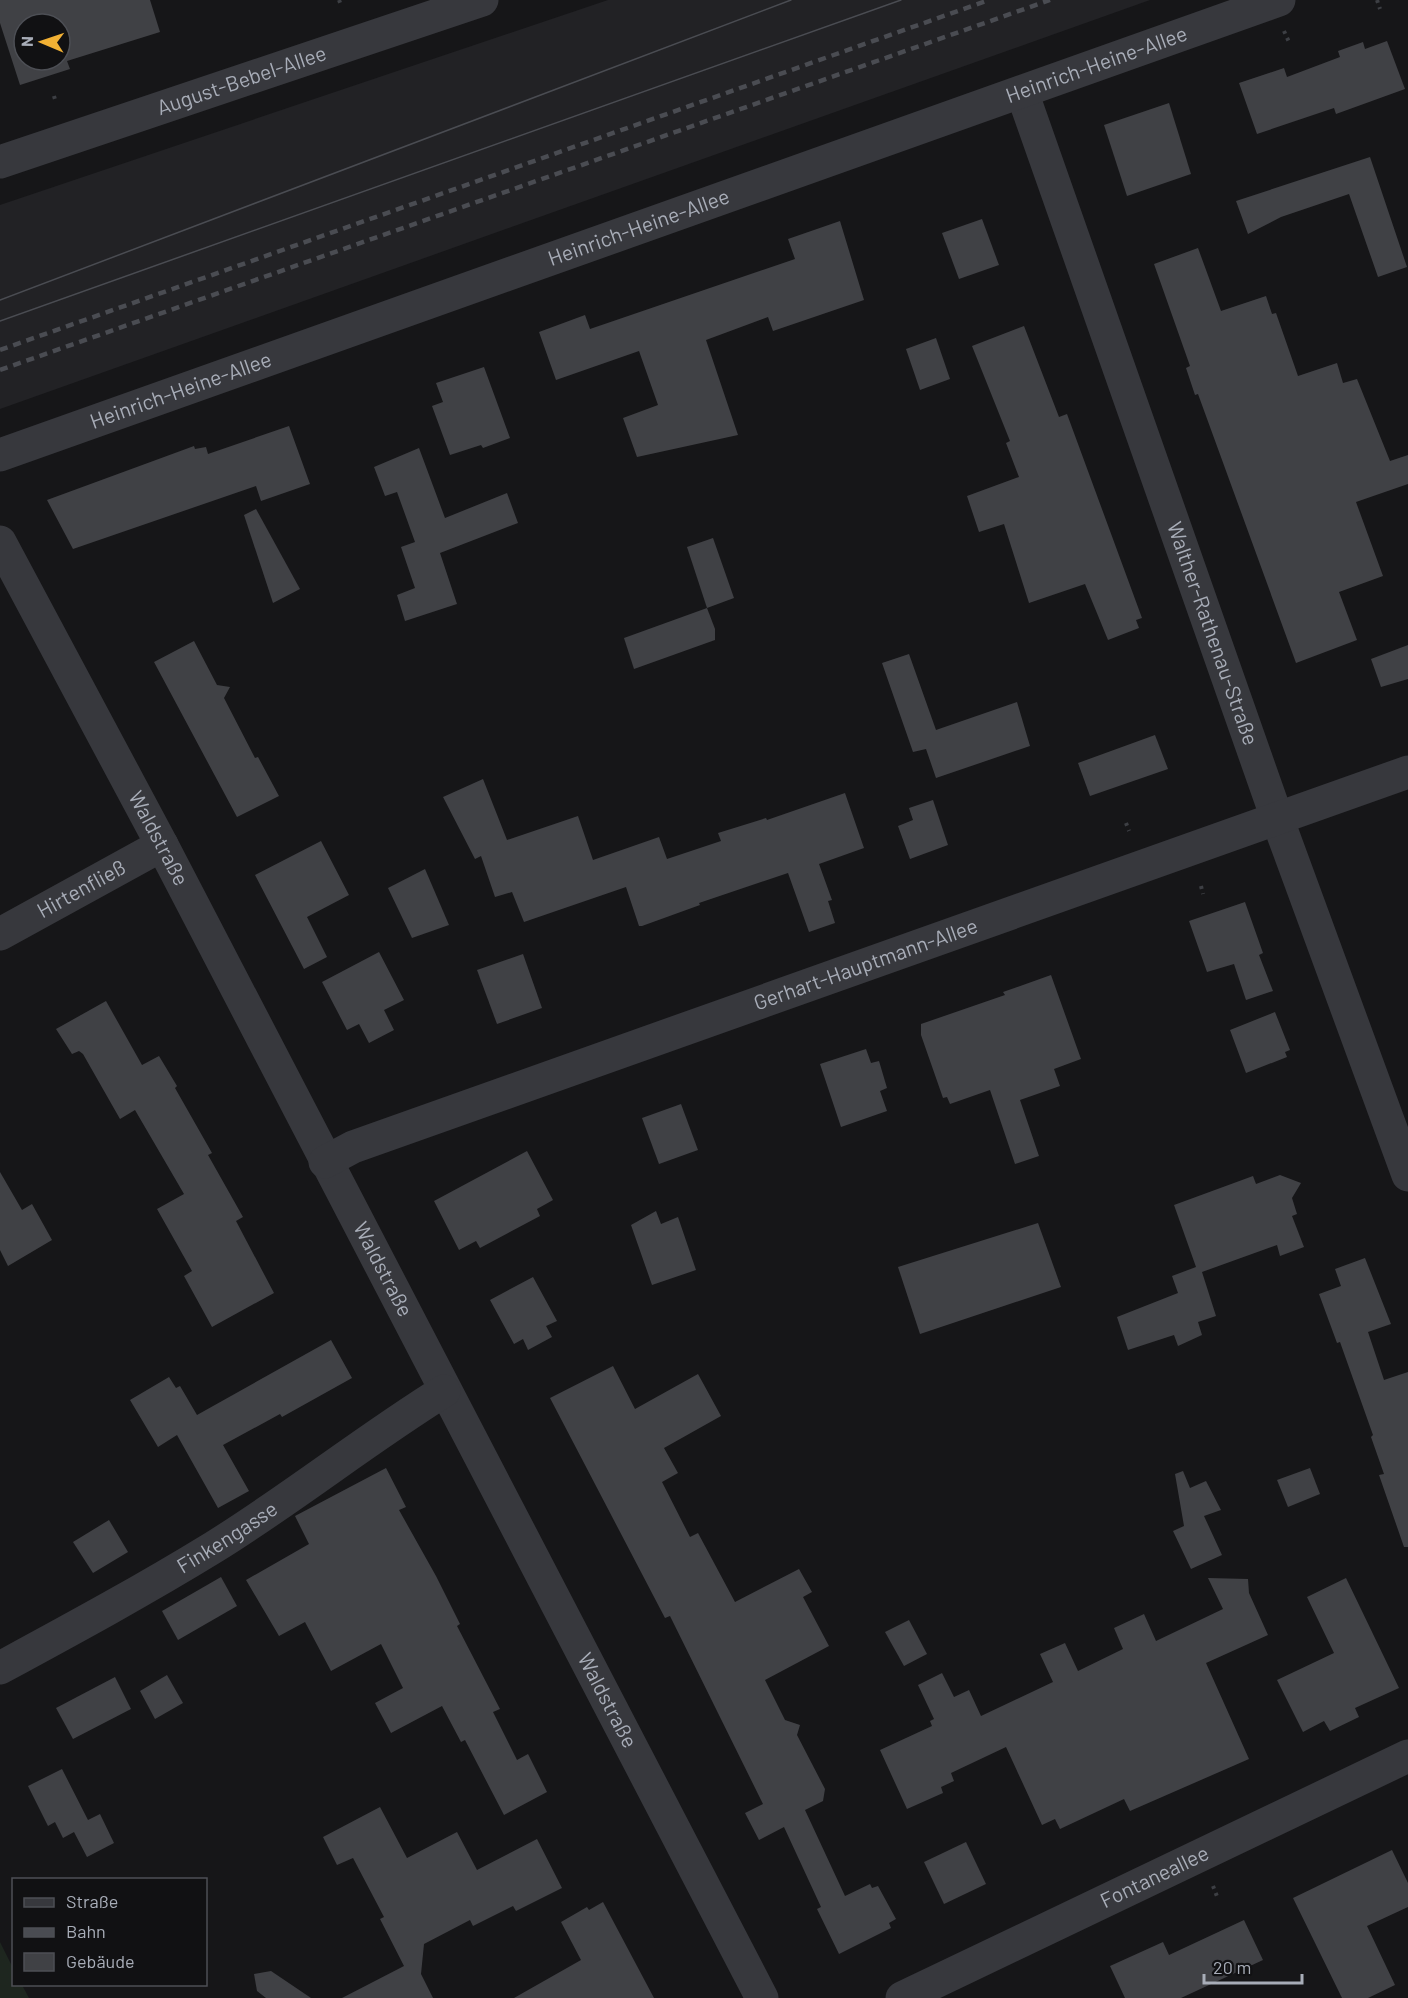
<svg xmlns="http://www.w3.org/2000/svg" width="1408" height="1998" viewBox="0 0 1408 1998" font-family="Barlow,sans-serif">
  <rect width="100%" height="100%" fill="#161618"/>
  <polygon fill="#222225" points="608,0 1150,0 0,409 0,205"/>
  <polygon fill="#1e261f" points="0,1942 13,1968 14,1984 22,1985 29,1998 0,1998"/>
  <g fill="#404145" fill-rule="evenodd">
    <path d="M0 0H150L160 32 67 61 70 69 20 85 0 23ZM24 24H60V60H24Z"/>
    <polygon points="1387,41 1405,89 1336,114 1334,108 1257,134 1239,83 1284,68 1287,77 1340,57 1338,51 1363,42 1365,49"/>
    <polygon points="1169,103 1191,174 1127,196 1104,125"/>
    <polygon points="1370,157 1407,267 1378,277 1349,194 1281,217 1248,234 1236,201"/>
    <polygon points="982,219 999,265 959,279 942,233"/>
    <polygon points="840,221 864,300 773,331 768,317 706,340 738,435 637,457 623,418 658,405 639,351 556,380 539,332 585,315 590,329 795,259 788,239"/>
    <polygon points="1198,248 1221,311 1266,296 1272,314 1276,313 1298,376 1337,363 1343,383 1357,379 1390,461 1408,455 1408,484 1356,502 1383,576 1339,592 1357,640 1296,663 1198,394 1195,395 1186,368 1190,366 1154,264"/>
    <polygon points="1024,326 1059,417 1067,414 1142,618 1136,620 1139,628 1108,640 1085,584 1029,603 1004,524 979,532 967,496 1019,477 1006,443 1010,441 972,346"/>
    <polygon points="936,338 950,379 920,390 906,349"/>
    <polygon points="484,367 510,438 483,448 481,445 450,455 432,406 443,402 436,383"/>
    <polygon points="289,426 310,484 261,501 256,486 73,549 47,500 194,446 195,449 206,447 208,454"/>
    <polygon points="419,448 445,518 507,493 518,523 440,553 457,604 405,621 397,595 415,588 401,547 415,542 397,492 385,496 374,467"/>
    <polygon points="256,509 300,589 273,603 244,515"/>
    <polygon points="713,538 734,598 707,608 687,547"/>
    <polygon points="707,608 715,629 715,640 634,669 624,638"/>
    <polygon points="194,641 217,685 230,687 224,698 255,758 258,757 279,796 237,817 154,662"/>
    <polygon points="1408,645 1408,679 1381,687 1371,659"/>
    <polygon points="909,654 936,730 1017,702 1030,746 936,778 926,749 913,752 882,663"/>
    <polygon points="1155,735 1168,769 1090,796 1078,763"/>
    <polygon points="483,779 507,840 578,816 593,860 659,837 667,859 721,841 718,833 766,818 767,820 845,793 864,848 819,864 832,900 828,901 835,923 809,932 788,873 699,903 700,905 642,926 639,926 626,887 524,922 512,892 495,897 481,856 475,859 443,797"/>
    <polygon points="933,800 948,845 910,859 898,826 913,820 909,808"/>
    <polygon points="321,841 349,895 307,917 327,957 304,969 255,875"/>
    <polygon points="425,869 449,925 412,938 388,888"/>
    <polygon points="1245,902 1263,953 1259,955 1273,991 1246,1000 1234,964 1207,972 1189,921"/>
    <polygon points="379,952 404,1000 384,1010 394,1030 369,1043 359,1024 347,1030 322,982"/>
    <polygon points="523,954 542,1008 497,1024 477,970"/>
    <polygon points="1051,975 1081,1059 1054,1069 1060,1086 1020,1100 1039,1156 1015,1164 990,1090 950,1104 947,1097 943,1098 921,1035 921,1024 1005,995 1003,992"/>
    <polygon points="106,1001 142,1065 159,1056 177,1086 175,1088 212,1153 208,1155 243,1217 236,1221 274,1293 212,1327 184,1276 192,1271 157,1209 184,1194 135,1110 120,1119 83,1054 79,1051 72,1054 56,1029"/>
    <polygon points="1275,1012 1290,1050 1285,1052 1287,1057 1246,1073 1230,1030"/>
    <polygon points="866,1049 871,1063 879,1061 887,1088 880,1091 887,1111 841,1127 820,1064"/>
    <polygon points="681,1104 698,1150 659,1164 642,1118"/>
    <polygon points="527,1151 553,1200 537,1209 540,1216 480,1248 476,1241 459,1250 434,1201"/>
    <polygon points="0,1172 22,1210 32,1204 52,1240 8,1266 0,1250"/>
    <polygon points="1280,1175 1301,1183 1292,1198 1297,1214 1292,1216 1304,1247 1280,1256 1277,1245 1202,1272 1216,1316 1198,1322 1202,1335 1178,1346 1174,1335 1128,1350 1117,1317 1178,1293 1172,1276 1196,1267 1174,1205 1253,1176 1256,1184"/>
    <polygon points="656,1211 661,1224 678,1217 696,1270 652,1285 631,1225"/>
    <polygon points="1038,1223 1061,1287 920,1334 898,1267"/>
    <polygon points="1365,1258 1391,1324 1368,1332 1384,1380 1408,1372 1408,1547 1404,1547 1379,1475 1384,1474 1371,1437 1373,1435 1340,1342 1337,1343 1319,1294 1341,1286 1335,1269"/>
    <polygon points="533,1277 557,1321 546,1326 552,1337 528,1350 523,1339 514,1344 490,1300"/>
    <polygon points="331,1340 352,1378 282,1417 280,1414 223,1445 249,1491 218,1508 177,1435 158,1447 130,1400 169,1377 176,1388 180,1386 197,1415"/>
    <polygon points="613,1366 635,1409 698,1374 721,1416 664,1448 678,1473 662,1482 690,1537 698,1533 735,1602 799,1569 812,1592 803,1597 829,1646 765,1680 785,1720 800,1725 797,1735 825,1789 823,1801 805,1810 845,1896 870,1884 872,1888 878,1886 896,1919 889,1923 891,1928 839,1954 817,1909 821,1907 784,1827 759,1840 745,1813 763,1804 670,1616 665,1618 550,1398"/>
    <polygon points="386,1468 406,1507 399,1510 436,1576 460,1624 457,1626 500,1709 493,1712 517,1760 528,1754 547,1792 504,1815 465,1740 461,1742 442,1706 391,1733 375,1703 403,1688 381,1644 331,1671 305,1622 279,1636 246,1580 309,1544 295,1516"/>
    <polygon points="1310,1468 1320,1494 1288,1507 1277,1480"/>
    <polygon points="1183,1471 1190,1488 1206,1481 1221,1510 1204,1516 1222,1555 1191,1569 1173,1531 1184,1526 1175,1474"/>
    <polygon points="109,1520 128,1552 93,1573 73,1542"/>
    <polygon points="221,1577 237,1606 178,1640 162,1611"/>
    <polygon points="1208,1578 1248,1579 1249,1593 1268,1635 1206,1663 1249,1759 1130,1811 1124,1799 1060,1829 1055,1819 1042,1825 1006,1747 951,1773 954,1781 941,1787 943,1793 907,1809 880,1750 932,1726 930,1721 934,1719 918,1685 942,1673 954,1697 969,1690 981,1716 1053,1682 1040,1654 1065,1643 1078,1671 1123,1649 1114,1628 1144,1614 1156,1641 1223,1609"/>
    <polygon points="1346,1578 1399,1688 1355,1708 1359,1717 1330,1731 1324,1721 1303,1732 1277,1680 1334,1653 1307,1597"/>
    <polygon points="909,1620 927,1654 904,1666 885,1632"/>
    <polygon points="167,1675 183,1703 155,1719 140,1691"/>
    <polygon points="115,1677 131,1709 73,1739 56,1708"/>
    <polygon points="62,1769 88,1820 100,1814 114,1843 87,1857 74,1832 63,1838 55,1822 48,1826 28,1786"/>
    <polygon points="380,1807 407,1858 457,1832 477,1870 537,1839 562,1888 516,1911 513,1906 473,1926 470,1920 424,1944 421,1974 433,1998 342,1998 404,1966 380,1919 384,1917 353,1858 337,1865 323,1837"/>
    <polygon points="966,1842 986,1884 944,1904 924,1862"/>
    <polygon points="1392,1850 1408,1883 1408,1907 1367,1926 1395,1985 1368,1998 1342,1998 1293,1898"/>
    <polygon points="603,1902 654,1998 514,1998 581,1960 561,1922 587,1907 589,1910"/>
    <polygon points="1244,1920 1263,1960 1181,1998 1125,1998 1110,1966 1163,1942 1169,1955"/>
    <polygon points="271,1971 311,1998 266,1998 257,1991 254,1974"/>
  </g>
  <g fill="none" stroke-linecap="round" stroke-linejoin="round">
    <g stroke="#3d3f44" stroke-width="4" stroke-dasharray="3 4.5" stroke-linecap="butt">
      <polyline points="339,0 341,5"/>
      <polyline points="1377,0 1380,9"/>
      <polyline points="1284,31 1289,42"/>
      <polyline points="54,96 56,103"/>
      <polyline points="1126,823 1129,831"/>
      <polyline points="1201,886 1203,894"/>
      <polyline points="1213,1886 1218,1899"/>
    </g>
    <g stroke="#37383d" stroke-width="33">
      <path id="s1" d="M1022 92 1277 818 1408 1175"/>
      <path id="s2" d="M0 162 482 0"/>
      <path id="s3" d="M0 455 1279 0"/>
      <path id="s4" d="M0 542 162 845 762 1998"/>
      <path id="s5" d="M0 934 162 845"/>
      <path id="s6" d="M325 1162 353 1147 1408 772"/>
      <path id="s7" d="M0 1668C72 1629 144 1590 214 1547 293 1498 365 1440 444 1391"/>
      <path id="s8" d="M902 1998 1408 1756"/>
    </g>
    <g stroke="#4a4c52" stroke-width="1.5">
      <polyline points="0,300 791,0"/>
      <polyline points="0,321 901,0"/>
    </g>
    <g stroke="#4a4c52" stroke-width="4.5" stroke-dasharray="8 6" stroke-linecap="butt">
      <polyline points="0,350 989,0"/>
      <polyline points="0,370 1050,0"/>
    </g>
  </g>
  <g text-anchor="middle" stroke-width="5" stroke-linejoin="round" paint-order="stroke">
    <g font-size="21" fill="#a8adb8" stroke="#111113">
      <text dy="7" stroke="none"><textPath href="#s3" startOffset="1164">Heinrich-Heine-Allee</textPath></text>
      <text dy="7" stroke="none"><textPath href="#s2" startOffset="255">August-Bebel-Allee</textPath></text>
      <text dy="7" stroke="none"><textPath href="#s3" startOffset="678">Heinrich-Heine-Allee</textPath></text>
      <text dy="7" stroke="none"><textPath href="#s3" startOffset="192">Heinrich-Heine-Allee</textPath></text>
      <text dy="7" stroke="none"><textPath href="#s1" startOffset="574">Walther-Rathenau-Straße</textPath></text>
      <text dy="7" stroke="none"><textPath href="#s4" startOffset="336">Waldstraße</textPath></text>
      <text dy="7" stroke="none"><textPath href="#s5" startOffset="93">Hirtenfließ</textPath></text>
      <text dy="7" stroke="none"><textPath href="#s6" startOffset="576">Gerhart-Hauptmann-Allee</textPath></text>
      <text dy="7" stroke="none"><textPath href="#s4" startOffset="822">Waldstraße</textPath></text>
      <text dy="7" stroke="none"><textPath href="#s7" startOffset="262">Finkengasse</textPath></text>
      <text dy="7" stroke="none"><textPath href="#s4" startOffset="1308">Waldstraße</textPath></text>
      <text dy="7" stroke="none"><textPath href="#s8" startOffset="280">Fontaneallee</textPath></text>
    </g>
  </g>
  <rect x="12" y="1878" width="195" height="108" fill="#111113" stroke="#4d4f55" stroke-width="1.5"/>
  <rect x="24" y="1898" width="30" height="9" fill="#37383d" stroke="#4d4f55" stroke-width="1.5"/>
  <text x="66" y="1908" font-size="18" fill="#a8adb8">Straße</text>
  <rect x="24" y="1928" width="30" height="9" fill="#4a4c52" stroke="#4d4f55" stroke-width="1.5"/>
  <text x="66" y="1938" font-size="18" fill="#a8adb8">Bahn</text>
  <rect x="24" y="1953" width="30" height="18" fill="#404145" stroke="#4d4f55" stroke-width="1.5"/>
  <text x="66" y="1968" font-size="18" fill="#a8adb8">Gebäude</text>
  <g transform="translate(42 42) rotate(272)"><circle r="28" fill="#111113" stroke="#4d4f55" stroke-width="1.5"/>
  <path d="M0-4.5L10 22L0 15L-10 22Z" fill="#f2b134"/>
  <text y="-9" font-size="16" font-weight="bold" text-anchor="middle" fill="#a8adb8">N</text>
  </g>
  <path d="M1204 1974v9h98v-9" fill="none" stroke="#a8adb8" stroke-width="3"/>
  <text x="1213" y="1974" font-size="18" fill="#a8adb8" stroke="#111113" stroke-width="4.5" paint-order="stroke">20 m</text>
</svg>
